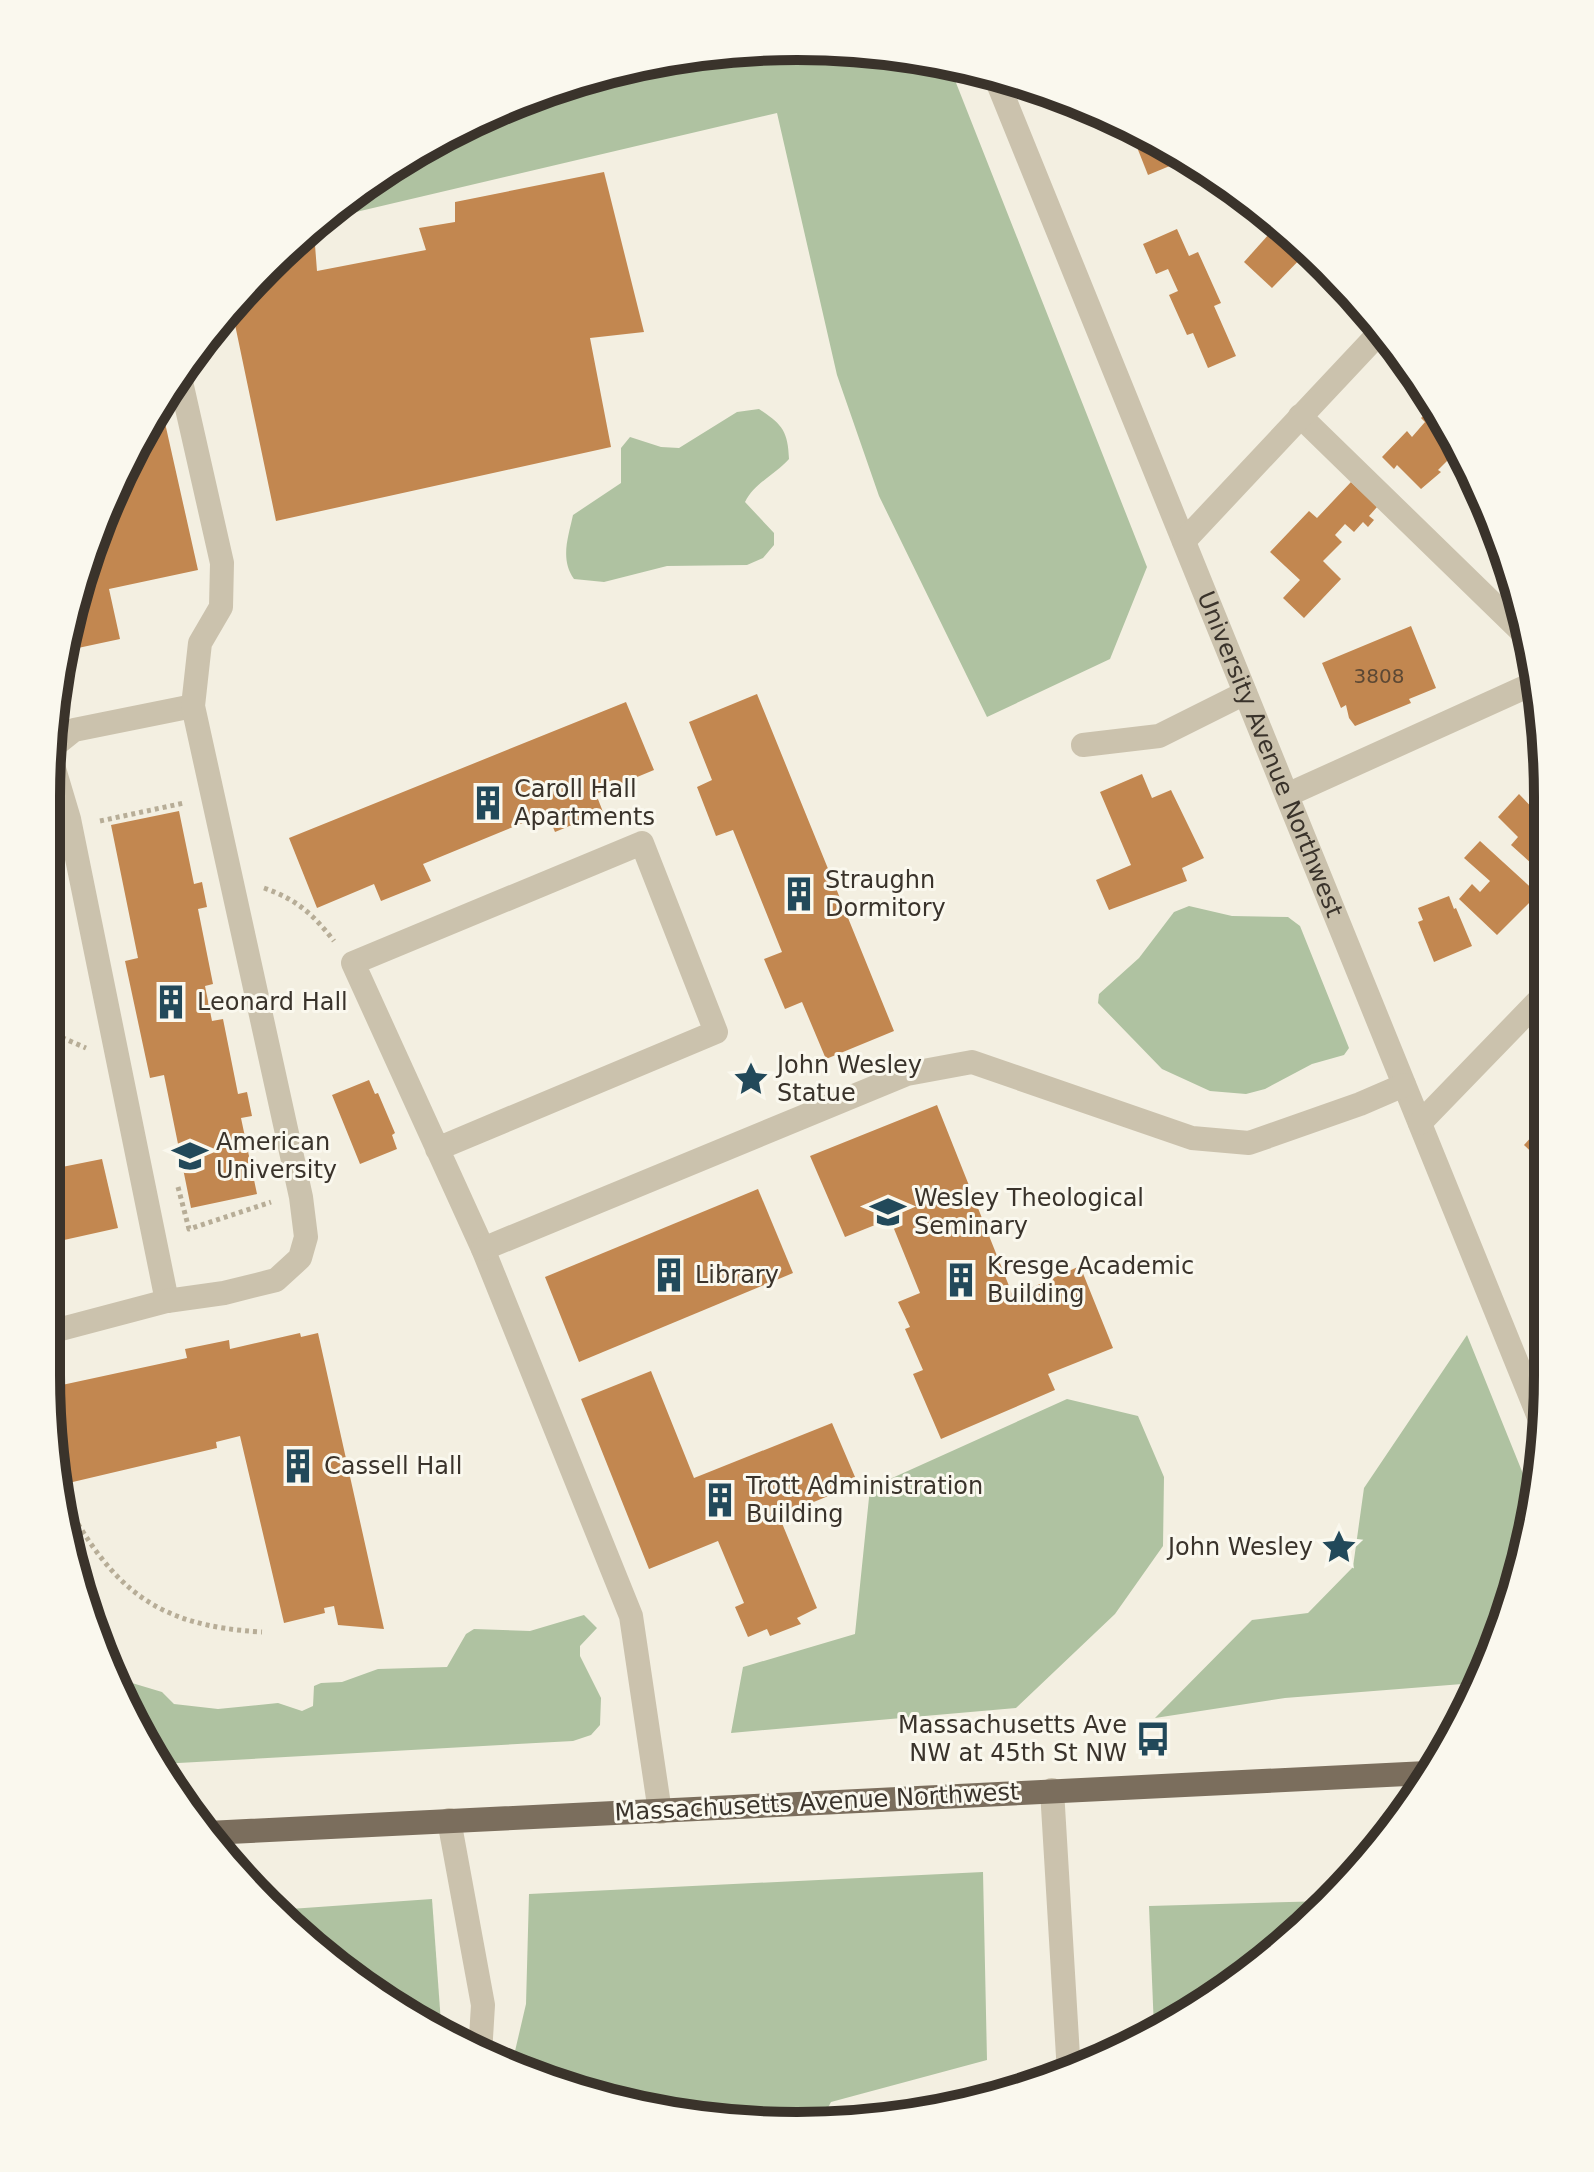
<svg xmlns="http://www.w3.org/2000/svg" width="1594" height="2172" viewBox="0 0 1594 2172" font-family="'DejaVu Sans',sans-serif">
  <rect width="100%" height="100%" fill="#f3efe1"/>
  <g fill="#afc2a1">
    <polygon points="747,48 895,52 949,65 1147,567 1110,659 987,717 879,496 837,375 777,113 322,220 339,201 464,124 602,72"/>
    <path d="M759 409C782 424 788 431 789 459 775 475 754 483 745 502L774 533V545L763 558 747 565 667 566 604 582 574 579C560 559 568 538 573 515L621 483V448L630 437 661 447 679 448 737 412Z"/>
    <polygon points="1189,906 1232,916 1288,917 1300,926 1349,1048 1344,1055 1312,1064 1265,1089 1246,1094 1210,1091 1162,1069 1098,1003 1099,994 1139,958 1174,912"/>
    <polygon points="1467,1335 1534,1501 1522,1570 1481,1680 1475,1683 1285,1698 1155,1718 1252,1620 1308,1613 1353,1567 1364,1488"/>
    <polygon points="1067,1399 1138,1416 1164,1477 1163,1546 1115,1614 1016,1708 731,1733 743,1667 855,1634 870,1488"/>
    <polygon points="584,1615 597,1628 580,1646 580,1656 601,1698 600,1725 591,1735 573,1741 160,1764 122,1680 162,1692 174,1704 218,1709 278,1703 302,1711 313,1706 314,1686 321,1683 342,1682 378,1669 447,1667 466,1634 474,1629 530,1631"/>
    <polygon points="983,1872 987,2060 831,2102 823,2117 651,2112 512,2064 526,2004 529,1894"/>
    <polygon points="432,1899 441,2023 439,2031 302,1940 276,1910"/>
    <polygon points="1328,1901 1255,1971 1154,2029 1149,1906"/>
  </g>
  <g fill="#c28750">
    <polygon points="1129,127 1172,146 1189,158 1148,175"/>
    <polygon points="604,172 644,332 590,338 611,447 276,521 233,315 309,234 314,232 317,271 426,250 419,228 455,222 455,202"/>
    <polygon points="1279,223 1309,250 1272,288 1244,262"/>
    <polygon points="1177,229 1189,256 1198,252 1221,303 1214,306 1236,356 1208,368 1193,333 1187,335 1169,295 1178,291 1168,269 1156,274 1143,244"/>
    <polygon points="161,405 198,570 109,589 120,639 64,651 71,603"/>
    <polygon points="1432,407 1457,451 1438,470 1441,472 1421,489 1397,465 1394,469 1382,457 1407,431 1412,437 1425,422 1421,418"/>
    <polygon points="1351,482 1377,507 1369,516 1374,520 1368,527 1363,522 1354,532 1345,524 1335,535 1342,542 1323,561 1341,579 1304,618 1283,598 1300,580 1270,552 1309,511 1317,518"/>
    <polygon points="1411,626 1436,688 1409,699 1411,703 1355,726 1349,718 1346,705 1341,708 1322,663"/>
    <polygon points="757,694 894,1031 826,1059 802,1002 785,1009 764,959 782,952 733,830 716,836 697,787 712,780 689,722"/>
    <polygon points="626,702 654,770 596,794 603,812 555,832 547,813 423,864 431,881 381,901 374,884 317,908 289,838"/>
    <polygon points="1142,774 1152,798 1171,790 1204,858 1182,868 1187,881 1109,910 1096,880 1131,865 1100,792"/>
    <polygon points="1519,794 1542,818 1543,874 1511,845 1518,837 1498,817"/>
    <polygon points="179,811 194,884 202,882 207,907 198,909 213,984 205,986 212,1021 223,1019 238,1094 247,1092 252,1116 241,1118 257,1194 191,1208 164,1075 150,1078 125,961 138,958 111,825"/>
    <polygon points="1480,841 1538,894 1497,935 1459,899 1472,884 1480,892 1490,881 1464,858"/>
    <polygon points="1449,896 1454,909 1456,908 1472,946 1434,962 1418,922 1423,920 1418,908"/>
    <polygon points="369,1080 375,1094 378,1093 395,1133 392,1135 397,1149 360,1164 332,1095"/>
    <polygon points="937,1105 1013,1296 1080,1266 1113,1348 1048,1374 1055,1390 941,1439 913,1374 923,1370 905,1329 910,1327 898,1302 920,1293 890,1219 845,1237 810,1156"/>
    <polygon points="1544,1123 1545,1165 1524,1145"/>
    <polygon points="102,1159 118,1228 46,1244 47,1170"/>
    <polygon points="758,1189 793,1273 579,1362 545,1277"/>
    <polygon points="300,1333 301,1337 318,1333 384,1629 338,1625 334,1606 324,1608 325,1613 284,1623 240,1436 216,1442 217,1448 60,1485 48,1388 187,1358 185,1349 229,1340 230,1349"/>
    <polygon points="651,1371 694,1478 832,1423 858,1484 779,1516 817,1608 797,1618 801,1624 770,1636 767,1629 748,1637 735,1607 744,1603 718,1541 649,1569 581,1399"/>
  </g>
  <g fill="none" stroke-linecap="round" stroke-linejoin="round">
    <g stroke="#b7ad97" stroke-width="5" stroke-dasharray="4 4" stroke-linecap="butt">
      <polyline points="100,821 184,803"/>
      <path d="M264 888C296 899 313 914 334 941"/>
      <polyline points="47,1031 86,1048"/>
      <polyline points="178,1187 189,1229 271,1202"/>
      <path d="M62 1496C112 1588 154 1626 262 1632"/>
    </g>
    <g stroke="#cbc2ad" stroke-width="24">
      <path id="s1" d="M995 76 1545 1432"/>
      <polyline points="1300,416 1525,635"/>
      <polyline points="1184,541 1383,329"/>
      <polyline points="1083,745 1159,736 1245,693"/>
      <polyline points="1287,795 1530,685 1536,679"/>
      <polyline points="1420,1123 1543,996"/>
      <polyline points="437,1149 716,1032 642,843 353,963 483,1249 631,1616 660,1812"/>
      <polyline points="483,1249 907,1074 972,1062 1192,1138 1249,1143 1360,1104 1404,1085"/>
      <polyline points="167,1301 69,819 52,762 54,746 74,730 193,706"/>
      <polyline points="46,1333 167,1301 224,1293 276,1280 300,1258 306,1237 301,1197 193,706 200,643 221,607 222,563 179,373"/>
      <polyline points="1052,1790 1069,2073"/>
      <polyline points="449,1820 483,2005 480,2054"/>
    </g>
    <polyline stroke="#7b6e5d" stroke-width="24" points="208,1833 1427,1773"/>
  </g>
  <defs>
    <g id="building-bare" transform="scale(2.76)"><path d="M-4-6H4V6H1V3H-1V6H-4ZM-2.5-4.3h1.7v1.8h-1.7ZM.8-4.3h1.7v1.8H.8ZM-2.5-1h1.7V.8h-1.7ZM.8-1h1.7V.8H.8Z" fill="#22495a" stroke="#faf8ee" stroke-width="2.5" paint-order="stroke"/></g>
    <g id="sight-bare" transform="scale(2.76)"><path d="M0-6L1.8-2.2L6-1.7L2.9 1.2L3.7 5.4L0 3.3L-3.7 5.4L-2.9 1.2L-6-1.7L-1.8-2.2Z" fill="#22495a" stroke="#faf8ee" stroke-width="2.5" paint-order="stroke"/></g>
    <g id="university-bare" transform="scale(2.76)"><path d="M0-5L7-2L0 1L-7-2ZM-4 1L0 2.5L4 1V4Q0 6-4 4Z" fill="#22495a" stroke="#faf8ee" stroke-width="2.5" paint-order="stroke"/></g>
    <g id="bus-bare" transform="scale(2.76)"><path d="M-5-6H5V4H4V6H2V4H-2V6H-4V4H-5ZM-3.5-4V0h7V-4ZM-3.5 1.2v1.5H-2V1.2ZM2 1.2v1.5H3.5V1.2Z" fill="#22495a" stroke="#faf8ee" stroke-width="2.5" paint-order="stroke"/></g>
  </defs>
  <g fill-rule="evenodd">
    <use href="#building-bare" x="488" y="803"/>
    <use href="#building-bare" x="799" y="894"/>
    <use href="#building-bare" x="171" y="1002"/>
    <use href="#sight-bare" x="751" y="1079"/>
    <use href="#university-bare" x="190" y="1156"/>
    <use href="#university-bare" x="888" y="1212"/>
    <use href="#building-bare" x="669" y="1275"/>
    <use href="#building-bare" x="961" y="1280"/>
    <use href="#building-bare" x="298" y="1466"/>
    <use href="#building-bare" x="720" y="1500"/>
    <use href="#sight-bare" x="1339" y="1547"/>
    <use href="#bus-bare" x="1153" y="1739"/>
  </g>
  <g text-anchor="middle" stroke-width="6" stroke-linejoin="round" paint-order="stroke">
    <g font-size="20" fill="#5c4834">
      <text x="1379" y="683">3808</text>
    </g>
    <g font-size="24" fill="#3a332b" stroke="#faf8ee">
      <text dy="8" stroke="none"><textPath href="#s1" startOffset="732">University Avenue Northwest</textPath></text>
      <text transform="translate(817 1802) rotate(-3)" y="8">Massachusetts Avenue Northwest</text>
    </g>
    <g font-size="24" fill="#3a332b" stroke="#faf8ee" text-anchor="start">
      <text x="514" y="797">Caroll Hall<tspan x="514" dy="28">Apartments</tspan></text>
      <text x="825" y="888">Straughn<tspan x="825" dy="28">Dormitory</tspan></text>
      <text x="197" y="1010">Leonard Hall</text>
      <text x="777" y="1073">John Wesley<tspan x="777" dy="28">Statue</tspan></text>
      <text x="216" y="1150">American<tspan x="216" dy="28">University</tspan></text>
      <text x="914" y="1206">Wesley Theological<tspan x="914" dy="28">Seminary</tspan></text>
      <text x="987" y="1274">Kresge Academic<tspan x="987" dy="28">Building</tspan></text>
      <text x="695" y="1283">Library</text>
      <text x="324" y="1474">Cassell Hall</text>
      <text x="746" y="1494">Trott Administration<tspan x="746" dy="28">Building</tspan></text>
      <text x="1313" y="1555" text-anchor="end">John Wesley</text>
      <text x="1127" y="1733" text-anchor="end">Massachusetts Ave<tspan x="1127" dy="28">NW at 45th St NW</tspan></text>
    </g>
  </g>
  <path d="M0 0H1594V2172H0ZM797 60H797A737 737 0 0 1 1534 797V1375A737 737 0 0 1 797 2112H797A737 737 0 0 1 60 1375V797A737 737 0 0 1 797 60Z" fill="#faf8ee" fill-rule="evenodd"/>
  <path fill="none" stroke="#3a332b" stroke-width="10" d="M797 60H797A737 737 0 0 1 1534 797V1375A737 737 0 0 1 797 2112H797A737 737 0 0 1 60 1375V797A737 737 0 0 1 797 60Z"/>
</svg>
